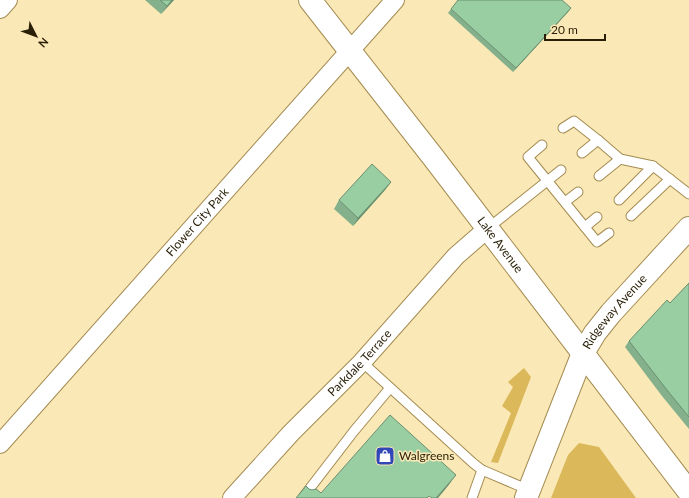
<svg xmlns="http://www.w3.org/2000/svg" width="689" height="498" viewBox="0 0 689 498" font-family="Lato,sans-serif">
  <rect width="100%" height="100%" fill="#fbe8b7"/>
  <g fill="#dbb859">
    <polygon points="524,368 531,377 498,463 491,462 511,413 502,406 513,387 508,382"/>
    <polygon points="579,443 599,447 636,498 551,498 568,455"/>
  </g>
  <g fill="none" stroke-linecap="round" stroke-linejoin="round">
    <g stroke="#a38c51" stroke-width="11">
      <g id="lane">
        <polyline points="563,128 574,121 598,140 620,159 653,166 689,194"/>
        <polyline points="542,145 528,157 597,242 609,233"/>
        <polyline points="582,153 598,140"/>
        <polyline points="599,176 620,159"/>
        <polyline points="619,200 653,166"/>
        <polyline points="565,202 578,192"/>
        <polyline points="631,216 670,179"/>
        <polyline points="585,227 597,217"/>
        <polyline points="487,229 561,170"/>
        <polyline points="362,362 473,463 482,470 529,490"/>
        <polyline points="304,496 354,431 390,388"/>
        <polyline points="472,498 482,470"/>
      </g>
    </g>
    <g stroke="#a38c51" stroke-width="20">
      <g id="street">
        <polyline points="0,9 8,0"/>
        <path id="s1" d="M0 444 395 0"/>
        <path id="s2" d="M232 498 291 433 362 362 456 256 487 229"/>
      </g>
    </g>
    <g stroke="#a38c51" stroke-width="24">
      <g id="secondary">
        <path id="s3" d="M583 353 595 333 611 313 689 228"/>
      </g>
    </g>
    <g stroke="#a38c51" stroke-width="24">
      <g id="primary">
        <path id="s4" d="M310 0 433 157 689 492"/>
        <polyline points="526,498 583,353"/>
      </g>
    </g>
    <use href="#lane" stroke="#fff" stroke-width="9"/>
    <use href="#street" stroke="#fff" stroke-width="18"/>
    <use href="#secondary" stroke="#fff" stroke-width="22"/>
    <use href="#primary" stroke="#fff" stroke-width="22"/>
  </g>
  <g fill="#84b18b">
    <polygon points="145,0 174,0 161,14"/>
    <polygon points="571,8 568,12 513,72 448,13 451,9"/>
    <polygon points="391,182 385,190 353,226 334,209 339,200"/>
    <polygon points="689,283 689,429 662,396 625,347 629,341 670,303"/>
  </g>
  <g fill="#6b9071">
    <polygon points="172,0 174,0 161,14 167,6"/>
    <polygon points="571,8 568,12 513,72 516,68"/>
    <polygon points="391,182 385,190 353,226 358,218"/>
    <polygon points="456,475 448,486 438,498 436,498"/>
  </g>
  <g fill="#99cea2" stroke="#6b9071">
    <polygon points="160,0 172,0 167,6"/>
    <polygon points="458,0 562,0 571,8 516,68 451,9"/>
    <polygon points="372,164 391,182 358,218 339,200"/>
    <polygon points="689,283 689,417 667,390 629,341 667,300 670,303"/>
    <polygon points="390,415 456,475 436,498 432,498 429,496 427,498 296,498 306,486 309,489 312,490 316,489 321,493"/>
  </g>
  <defs>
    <g id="shop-square" transform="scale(1)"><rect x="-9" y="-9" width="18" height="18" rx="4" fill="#3146b7" stroke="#fbe8b7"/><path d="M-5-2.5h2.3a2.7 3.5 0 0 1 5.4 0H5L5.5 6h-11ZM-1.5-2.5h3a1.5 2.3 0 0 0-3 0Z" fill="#fff"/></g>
  </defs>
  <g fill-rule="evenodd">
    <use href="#shop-square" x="385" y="456"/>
  </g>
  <g text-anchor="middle" stroke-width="3" stroke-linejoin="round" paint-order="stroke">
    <g font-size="12" fill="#281f06" stroke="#fbe8b7">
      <text dy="4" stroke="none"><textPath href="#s1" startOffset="297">Flower City Park</textPath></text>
      <text dy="4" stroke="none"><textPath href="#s4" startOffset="310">Lake Avenue</textPath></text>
      <text dy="4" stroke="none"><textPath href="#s3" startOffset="52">Ridgeway Avenue</textPath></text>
      <text dy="4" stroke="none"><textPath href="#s2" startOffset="186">Parkdale Terrace</textPath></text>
    </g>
    <g font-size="12" fill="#281f06" stroke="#fbe8b7" text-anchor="start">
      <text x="399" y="460">Walgreens</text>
    </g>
  </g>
  <g transform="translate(36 36) rotate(132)" stroke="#fbe8b7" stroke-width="3" paint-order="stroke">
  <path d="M0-3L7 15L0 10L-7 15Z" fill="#281f06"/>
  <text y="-6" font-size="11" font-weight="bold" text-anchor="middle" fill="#281f06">N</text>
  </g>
  <path d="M545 34v6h60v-6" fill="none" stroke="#281f06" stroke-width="2"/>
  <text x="551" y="34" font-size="12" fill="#281f06" stroke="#fbe8b7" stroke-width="3" paint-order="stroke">20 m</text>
</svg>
